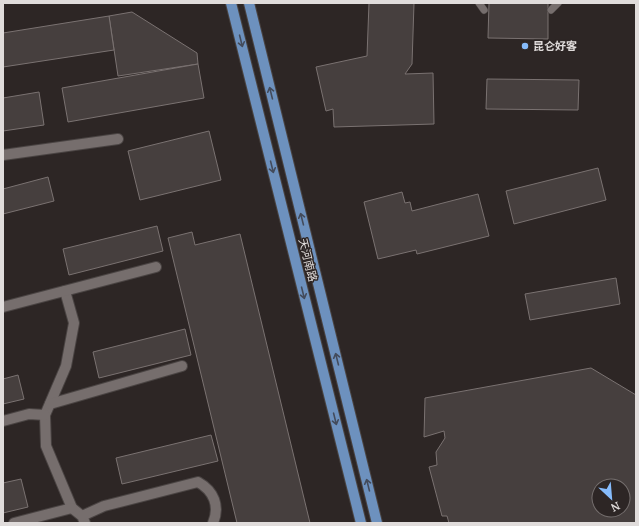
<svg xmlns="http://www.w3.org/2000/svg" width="639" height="526" viewBox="0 0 639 526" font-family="'PT Serif','Noto Sans SC',serif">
  <rect width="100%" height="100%" fill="#2d2625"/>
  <g fill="#463f3e" stroke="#7a7271" fill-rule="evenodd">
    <polygon points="369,3 414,3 412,64 405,74 433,73 434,124 334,127 333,109 326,111 316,67 367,56"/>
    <polygon points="489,3 548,3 548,39 488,38"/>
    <polygon points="132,12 197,53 198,64 118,76 109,16"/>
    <polygon points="109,16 114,50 3,67 3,33"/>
    <polygon points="198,64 204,98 68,122 62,88"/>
    <polygon points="487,79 579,80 578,110 486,109"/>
    <polygon points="39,92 44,125 3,131 3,98"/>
    <polygon points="209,131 221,180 140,200 128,151"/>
    <polygon points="598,168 606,200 514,224 506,191"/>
    <polygon points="48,177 54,201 3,214 3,189"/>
    <polygon points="402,192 405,203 410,202 412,211 478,194 489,236 417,254 416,250 378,259 364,202"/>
    <polygon points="157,226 163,251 69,275 63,249"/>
    <polygon points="192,232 195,245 240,234 310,523 237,523 168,238"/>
    <polygon points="616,278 620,304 530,320 525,294"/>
    <polygon points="185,329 191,355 99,378 93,352"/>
    <path d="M591 368 636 395V523H449L447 516H442L429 467 437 465 436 452 445 438 444 431 424 437 425 398ZM599 486H623V510H599Z"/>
    <polygon points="18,375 24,399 3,404 3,379"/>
    <polygon points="211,435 218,461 122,484 116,458"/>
    <polygon points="21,479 28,507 3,513 3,483"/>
  </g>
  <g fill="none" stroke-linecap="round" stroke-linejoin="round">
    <g stroke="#4a4443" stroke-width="8">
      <g id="lane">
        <polyline points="479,3 484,10"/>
        <polyline points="551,10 558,3"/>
      </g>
    </g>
    <g stroke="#4a4443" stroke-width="12">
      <g id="street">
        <polyline points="3,155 118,139"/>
        <polyline points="65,291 74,323 66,366 45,415 46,446 72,508 82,516 85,523"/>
        <polyline points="3,307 156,267"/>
        <polyline points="50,404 182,366"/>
        <polyline points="3,421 29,414 45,415"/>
        <path d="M82 516 104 506 198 482C214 491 220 506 213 523"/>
        <polyline points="14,523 72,508"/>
      </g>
    </g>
    <g stroke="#4a4443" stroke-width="12">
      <g id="primary">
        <polyline points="231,3 361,523"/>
        <polyline points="249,3 377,523"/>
      </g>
    </g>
    <use href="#lane" stroke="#766e6d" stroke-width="7"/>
    <use href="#street" stroke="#766e6d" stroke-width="10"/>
    <use href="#primary" stroke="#6d91be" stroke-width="10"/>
  </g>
  <defs><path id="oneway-shaft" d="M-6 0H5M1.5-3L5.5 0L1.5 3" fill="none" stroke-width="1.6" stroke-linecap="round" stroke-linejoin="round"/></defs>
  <g stroke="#434b5b">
    <use href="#oneway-shaft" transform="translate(241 41) rotate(76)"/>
    <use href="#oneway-shaft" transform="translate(271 93) rotate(-104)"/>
    <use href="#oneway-shaft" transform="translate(272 167) rotate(76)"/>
    <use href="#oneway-shaft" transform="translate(302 219) rotate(-104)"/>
    <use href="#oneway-shaft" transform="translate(303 293) rotate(76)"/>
    <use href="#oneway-shaft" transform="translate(337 359) rotate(-104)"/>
    <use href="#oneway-shaft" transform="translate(335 419) rotate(76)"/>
    <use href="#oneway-shaft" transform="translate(368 485) rotate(-104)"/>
  </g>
  <circle fill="#86bbfb" stroke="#2d2625" stroke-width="1.5" cx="525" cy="46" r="4"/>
  <g text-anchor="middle" stroke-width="3" stroke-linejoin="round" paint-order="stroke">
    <g font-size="11" font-weight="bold" fill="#e0dcdb" stroke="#2d2625" text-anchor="start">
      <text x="533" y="50">昆仑好客</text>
    </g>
    <g font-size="11" fill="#e0dcdb" stroke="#2d2625">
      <text transform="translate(308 260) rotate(76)" y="4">天河南路</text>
    </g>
  </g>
  <rect width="639" height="526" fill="none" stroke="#e0dcdb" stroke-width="8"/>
  <g transform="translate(611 498) rotate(154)"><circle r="19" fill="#2d2625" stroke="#756f6e"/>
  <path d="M0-3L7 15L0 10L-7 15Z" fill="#86bbfb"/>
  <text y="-6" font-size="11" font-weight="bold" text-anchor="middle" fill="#e0dcdb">N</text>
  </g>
</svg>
